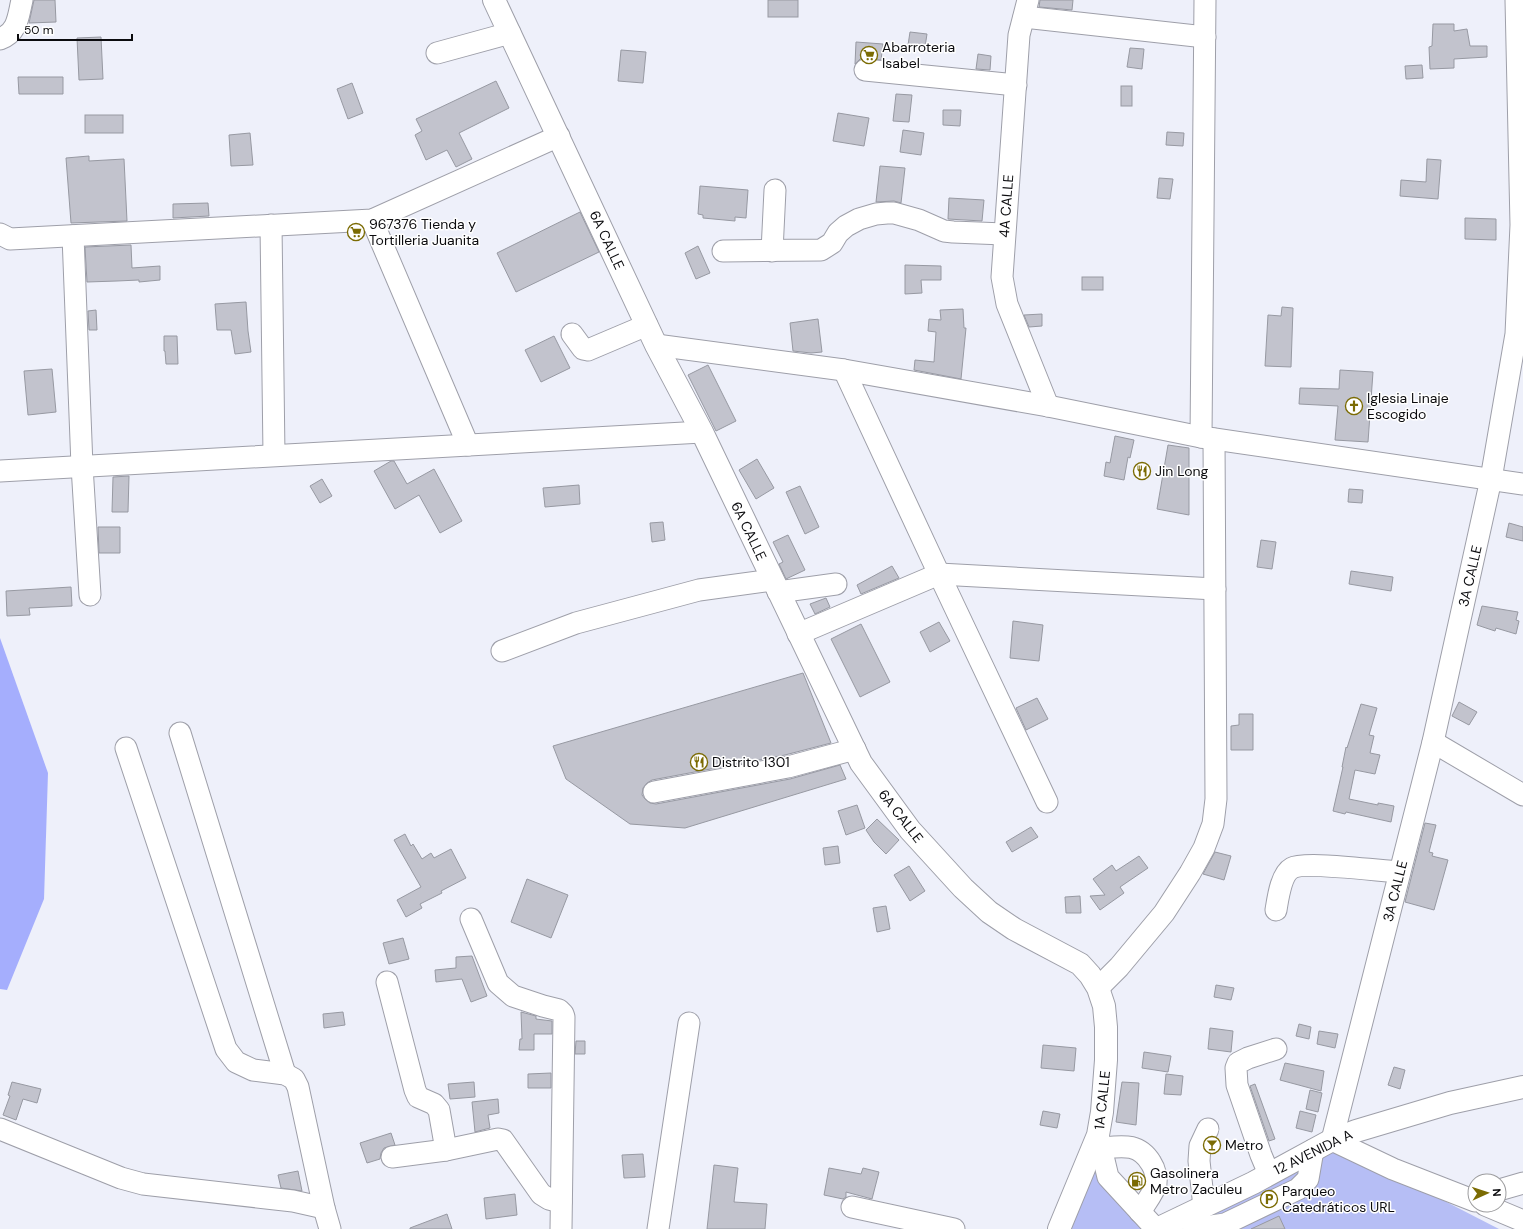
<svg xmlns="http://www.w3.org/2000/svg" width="1523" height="1229" viewBox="0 0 1523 1229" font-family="'DM Sans',sans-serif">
  <rect width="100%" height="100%" fill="#eef0fa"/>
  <g fill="#b6bef5">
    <polygon points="1331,1149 1390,1173 1499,1229 1175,1229"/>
    <polygon points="1093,1163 1154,1229 1064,1229"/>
  </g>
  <polygon fill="#a5aefd" points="0,638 48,773 44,899 7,990 0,989"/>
  <g fill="#c2c3cd" stroke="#9799a2">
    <polygon points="34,0 55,0 56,22 29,23"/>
    <rect x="768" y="0" width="30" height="17"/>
    <polygon points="1040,0 1073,0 1072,10 1039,7"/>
    <polygon points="1433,24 1454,24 1454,31 1467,29 1470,46 1487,46 1487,57 1454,59 1454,68 1430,69 1429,47 1432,46"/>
    <polygon points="910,32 927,34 925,47 908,45"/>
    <polygon points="101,37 103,79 79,80 77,38"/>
    <polygon points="856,42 883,44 881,60 860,59 855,64"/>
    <polygon points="1130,48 1144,49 1142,69 1127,67"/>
    <polygon points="621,50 646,52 643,83 618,81"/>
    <polygon points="978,54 991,56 990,70 976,69"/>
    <polygon points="1422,65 1423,78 1406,79 1405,66"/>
    <polygon points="18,77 63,77 63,94 19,94"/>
    <polygon points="496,81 509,108 459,133 472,159 456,167 447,150 426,160 415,135 422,131 416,119"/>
    <polygon points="352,83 363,113 348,119 337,89"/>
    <rect x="1121" y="86" width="11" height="20"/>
    <polygon points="896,94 912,95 909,122 893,121"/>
    <polygon points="943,110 961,110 960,126 943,125"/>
    <polygon points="838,113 869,118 864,146 833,141"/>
    <rect x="85" y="115" width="38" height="18"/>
    <polygon points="903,130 924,133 921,155 900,152"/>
    <polygon points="1167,132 1184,133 1183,146 1166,145"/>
    <polygon points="250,133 253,165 231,166 229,135"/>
    <polygon points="89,156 89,161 124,159 127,221 71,223 66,158"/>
    <polygon points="1427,159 1441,160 1438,199 1400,196 1401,180 1426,182"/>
    <polygon points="880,166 905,168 901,203 894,201 876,202"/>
    <polygon points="1159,178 1173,179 1170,199 1157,198"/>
    <polygon points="700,186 748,190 746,218 735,217 735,221 703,218 703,215 698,214"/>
    <polygon points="949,198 984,200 982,221 948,219"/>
    <polygon points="208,203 209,216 173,218 173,204"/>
    <polygon points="580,212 599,252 516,292 497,253"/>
    <polygon points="1465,218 1496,219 1496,240 1465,239"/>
    <polygon points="131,245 132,268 160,266 160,280 139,282 139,280 117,281 87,282 85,247"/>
    <polygon points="698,246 710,273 696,279 685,253"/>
    <polygon points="905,265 941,266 941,280 921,280 922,293 905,294"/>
    <rect x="1082" y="277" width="21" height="13"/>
    <polygon points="246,302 248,331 251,352 235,354 231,330 217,330 215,304"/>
    <polygon points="1282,307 1293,308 1291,367 1265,366 1268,315 1281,316"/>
    <polygon points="963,309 964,328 966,328 961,379 914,370 915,360 934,362 936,332 928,331 929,319 941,320 940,310"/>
    <polygon points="96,310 97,330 89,330 88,311"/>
    <polygon points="1042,314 1042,326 1029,327 1024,315"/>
    <polygon points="818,319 822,352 811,353 793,351 790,323"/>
    <polygon points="164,336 177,336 178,364 166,364 165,351 164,351"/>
    <polygon points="554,336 570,368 541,382 525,350"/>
    <polygon points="708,365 736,421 716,431 688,375"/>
    <polygon points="52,369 56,412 28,415 24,371"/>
    <polygon points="1340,370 1373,372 1368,442 1335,440 1338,406 1299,404 1300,388 1339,389"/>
    <polygon points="1115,436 1134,440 1130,458 1128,457 1124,480 1104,476 1106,462 1110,463"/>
    <polygon points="1168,445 1189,448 1189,515 1157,509"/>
    <polygon points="757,459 774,488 756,499 739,470"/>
    <polygon points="391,461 394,461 407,484 434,469 462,521 440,533 419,495 395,509 374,471"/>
    <polygon points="129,476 128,512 112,512 113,477"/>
    <polygon points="322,479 332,496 320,503 310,486"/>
    <polygon points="579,485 580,504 545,507 543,488"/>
    <polygon points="800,486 819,527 805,534 786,492"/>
    <polygon points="1349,489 1363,490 1362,503 1348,502"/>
    <polygon points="663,522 665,540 652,542 650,523"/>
    <polygon points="1509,523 1523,527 1523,541 1506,537"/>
    <polygon points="98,527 120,527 120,553 99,553"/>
    <polygon points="788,535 805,570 786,579 779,564 783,562 773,542"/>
    <polygon points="1261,540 1276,542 1272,569 1257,567"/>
    <polygon points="892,566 899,578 861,594 857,585"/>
    <polygon points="1351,571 1393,577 1391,591 1349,584"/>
    <polygon points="71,587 72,606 29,608 30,615 7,616 6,591"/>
    <polygon points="826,598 830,607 815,614 810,604"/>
    <polygon points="1482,606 1518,612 1516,620 1519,621 1516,634 1496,628 1495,631 1477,625"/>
    <polygon points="1013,621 1043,625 1039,661 1010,658"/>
    <polygon points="939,622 950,641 930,652 920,632"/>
    <polygon points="861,624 890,682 860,697 831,639"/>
    <polygon points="803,673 831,743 785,755 652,780 647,783 643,788 642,795 645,799 650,803 656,804 790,779 840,765 846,779 685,828 630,824 566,779 553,746"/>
    <polygon points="1037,698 1048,719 1026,730 1016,708"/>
    <polygon points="1459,702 1477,712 1469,725 1452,716"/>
    <polygon points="1361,704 1377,708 1369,735 1374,736 1370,753 1380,755 1375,774 1355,770 1349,799 1378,805 1378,803 1394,806 1391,822 1346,812 1345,814 1333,811 1343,767 1342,767 1346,747 1347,748"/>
    <polygon points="1239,714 1253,714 1253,750 1231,750 1231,726 1239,725"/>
    <polygon points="857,805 865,828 846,835 838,811"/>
    <polygon points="877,819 899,840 886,854 874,842 866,830"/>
    <polygon points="1425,823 1436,825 1429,852 1433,853 1432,856 1448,860 1434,910 1405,902"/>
    <polygon points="1031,827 1038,837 1012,852 1006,842"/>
    <polygon points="405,834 411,846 413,844 422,859 431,853 434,858 451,849 466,878 441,891 442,893 420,904 422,908 406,917 397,900 421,887 394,840"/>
    <polygon points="838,846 840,863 825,865 823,848"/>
    <polygon points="1215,852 1231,856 1224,880 1203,874"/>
    <polygon points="1139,856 1148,868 1120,887 1124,893 1100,910 1090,896 1105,895 1093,879 1112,865 1116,871"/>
    <polygon points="909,866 925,891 910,901 894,875"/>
    <polygon points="527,879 568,895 551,938 511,922"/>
    <polygon points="1080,896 1081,913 1066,913 1065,897"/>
    <polygon points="886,906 890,929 877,932 873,908"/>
    <polygon points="403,938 409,959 389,964 383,943"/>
    <polygon points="472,956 487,996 471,1002 462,979 436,982 435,970 456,968 456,957"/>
    <polygon points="1216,985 1234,988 1231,1000 1214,997"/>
    <polygon points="343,1012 345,1025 324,1028 323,1014"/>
    <polygon points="521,1012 536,1016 536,1019 552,1021 552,1034 534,1034 534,1050 519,1050 520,1039 522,1039"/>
    <polygon points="1299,1024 1311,1027 1309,1039 1296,1036"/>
    <polygon points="1210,1028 1233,1031 1231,1052 1208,1049"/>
    <polygon points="1319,1031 1338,1034 1335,1048 1317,1044"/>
    <polygon points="576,1041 585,1041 585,1054 575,1054"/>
    <polygon points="1043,1045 1076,1048 1074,1071 1041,1068"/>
    <polygon points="1144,1052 1171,1056 1168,1072 1142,1068"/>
    <polygon points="1285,1063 1324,1071 1321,1091 1280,1080"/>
    <polygon points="1394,1067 1405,1070 1400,1089 1388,1085"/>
    <polygon points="551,1073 551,1088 528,1088 528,1074"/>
    <polygon points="1166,1074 1183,1076 1181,1095 1164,1094"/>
    <polygon points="12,1082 41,1089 37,1103 23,1099 16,1120 3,1115 10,1096 8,1095"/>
    <polygon points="474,1082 475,1097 450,1099 448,1084"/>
    <polygon points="1122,1082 1139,1083 1136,1125 1116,1122"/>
    <polygon points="1255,1084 1275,1139 1269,1141 1250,1086"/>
    <polygon points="1310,1090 1322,1093 1318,1112 1306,1109"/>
    <polygon points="498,1099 499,1113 488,1115 490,1128 475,1132 472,1102"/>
    <polygon points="1043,1111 1060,1114 1057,1128 1040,1125"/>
    <polygon points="1300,1111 1316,1115 1312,1132 1296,1128"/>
    <polygon points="391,1133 395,1145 384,1148 381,1153 380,1159 367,1163 360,1143"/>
    <polygon points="643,1154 645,1177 624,1178 622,1155"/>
    <polygon points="714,1165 738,1168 734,1202 767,1204 765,1229 707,1229"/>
    <polygon points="829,1168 861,1174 863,1168 879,1172 872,1199 846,1192 846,1197 843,1199 824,1195"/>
    <polygon points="298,1171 302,1191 281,1188 278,1175"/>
    <polygon points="515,1194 517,1215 486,1219 484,1198"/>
    <polygon points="447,1214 452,1229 410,1229 410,1228"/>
    <polygon points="1279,1216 1285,1229 1251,1229"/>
  </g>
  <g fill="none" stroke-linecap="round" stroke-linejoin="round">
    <g stroke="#9e9fa9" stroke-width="23">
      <g id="minor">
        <polyline points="1028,0 1019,35 1002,277 1007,304 1048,406"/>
        <polyline points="1024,17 1205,37"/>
        <path d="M0 39C18 32 18 17 22 0"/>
        <polyline points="437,53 510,33"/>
        <polyline points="865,70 1016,85"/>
        <polyline points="372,220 468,445"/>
        <polyline points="271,225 274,455"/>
        <polyline points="0,234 10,239 372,220 559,136"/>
        <polyline points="73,236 82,466 90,595"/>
        <polyline points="723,251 821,250 832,243 838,233 846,226 859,219 876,214 887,213 894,213 919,220 944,231 953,232 1004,234"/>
        <polyline points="772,251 775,190"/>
        <polyline points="572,334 583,349 588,350 647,325"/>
        <polyline points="656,345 844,370 1048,406 1201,437 1523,484"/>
        <polyline points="844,370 939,574 1047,802"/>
        <polyline points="1201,437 1205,0"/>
        <polyline points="0,471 702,432"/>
        <polyline points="778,592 836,584"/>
        <polyline points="798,634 939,574 1215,589"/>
        <polyline points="502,651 576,623 699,590 773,580"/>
        <polyline points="180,733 285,1074"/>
        <polyline points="1433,742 1523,795"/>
        <polyline points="126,748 226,1049 236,1062 253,1070 285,1074 294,1079 298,1087 324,1208 330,1229"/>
        <polyline points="654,792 788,767 855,749"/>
        <path d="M1276 910C1278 898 1281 874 1292 868 1305 861 1380 871 1399 872"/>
        <polyline points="471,919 498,983 513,996 543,1006 559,1010 563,1014 564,1017 561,1229"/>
        <polyline points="387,982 415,1090 418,1097 434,1104 439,1110 446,1150"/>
        <polyline points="1098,988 1119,967 1164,913 1190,873 1204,848 1213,824 1216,799 1214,439"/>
        <polyline points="0,1129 121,1178 143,1184 293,1201 324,1208"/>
        <polyline points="1098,1135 1108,1177 1156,1229"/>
        <path d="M1102 1148C1123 1146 1139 1143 1151 1163 1155 1169 1157 1178 1156 1184 1155 1191 1144 1205 1140 1212"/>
        <polyline points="392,1157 446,1150 498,1139 503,1140 541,1194 549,1199 561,1202"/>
        <polyline points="1269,1174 1261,1155 1237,1085 1236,1068 1238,1063 1248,1058 1276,1049"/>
        <polyline points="1499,1190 1523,1183"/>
        <polyline points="1475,1201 1393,1169 1332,1140 1433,742 1491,479 1516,334 1521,225 1516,0"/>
        <polyline points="1485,1205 1523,1221"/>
        <polyline points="852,1207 954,1229"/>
        <polyline points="1204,1207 1199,1161 1200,1146 1208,1129"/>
        <polyline points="1182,1217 1205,1227 1225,1224 1298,1189 1308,1179 1313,1150"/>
        <polyline points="658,1229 689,1023"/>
      </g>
    </g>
    <g stroke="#9e9fa9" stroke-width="24">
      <g id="major">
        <polyline points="494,0 656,345 702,432 861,763 910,830 963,888 989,912 1014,929 1080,964 1090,975 1098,988 1104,1006 1106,1027 1106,1060 1102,1112 1098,1135 1059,1229"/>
        <polyline points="1157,1229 1253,1183 1332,1140 1356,1131 1450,1103 1523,1087"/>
      </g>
    </g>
    <use href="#minor" stroke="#fff" stroke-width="21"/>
    <use href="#major" stroke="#fff" stroke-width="22"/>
  </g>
  <defs>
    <g id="supermarket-ring" transform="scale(0.9)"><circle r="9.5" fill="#fff" stroke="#7b6b03" stroke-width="1.5"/><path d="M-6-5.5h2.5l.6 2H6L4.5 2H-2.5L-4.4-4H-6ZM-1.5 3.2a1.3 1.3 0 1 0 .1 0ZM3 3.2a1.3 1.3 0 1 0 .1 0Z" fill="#7b6b03"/></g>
    <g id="church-ring" transform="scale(0.9)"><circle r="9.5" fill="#fff" stroke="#7b6b03" stroke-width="1.5"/><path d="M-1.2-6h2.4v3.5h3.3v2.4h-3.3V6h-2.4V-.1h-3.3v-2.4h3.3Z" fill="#7b6b03"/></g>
    <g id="restaurant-ring" transform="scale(0.9)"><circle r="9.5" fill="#fff" stroke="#7b6b03" stroke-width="1.5"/><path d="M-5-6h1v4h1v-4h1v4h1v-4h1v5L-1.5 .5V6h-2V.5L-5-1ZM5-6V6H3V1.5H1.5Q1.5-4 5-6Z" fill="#7b6b03"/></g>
    <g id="bar-ring" transform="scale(0.9)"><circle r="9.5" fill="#fff" stroke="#7b6b03" stroke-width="1.5"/><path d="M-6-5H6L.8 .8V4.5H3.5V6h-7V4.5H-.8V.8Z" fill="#7b6b03"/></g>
    <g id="fuel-ring" transform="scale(0.9)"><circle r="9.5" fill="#fff" stroke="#7b6b03" stroke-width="1.5"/><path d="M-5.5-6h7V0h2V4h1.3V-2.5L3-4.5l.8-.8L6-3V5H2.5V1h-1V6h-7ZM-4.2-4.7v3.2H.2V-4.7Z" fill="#7b6b03"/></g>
    <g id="parking-ring" transform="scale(0.9)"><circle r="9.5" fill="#fff" stroke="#7b6b03" stroke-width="1.5"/><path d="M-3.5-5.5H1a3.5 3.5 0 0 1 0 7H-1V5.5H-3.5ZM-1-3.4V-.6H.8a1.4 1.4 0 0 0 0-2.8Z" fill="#7b6b03"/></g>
  </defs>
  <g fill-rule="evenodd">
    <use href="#supermarket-ring" x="869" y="55"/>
    <use href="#supermarket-ring" x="356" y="232"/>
    <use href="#church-ring" x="1354" y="406"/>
    <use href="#restaurant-ring" x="1142" y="471"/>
    <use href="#restaurant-ring" x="699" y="762"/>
    <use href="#bar-ring" x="1212" y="1145"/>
    <use href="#fuel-ring" x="1137" y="1181"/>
    <use href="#parking-ring" x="1269" y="1199"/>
  </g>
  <g text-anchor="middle" stroke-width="3" stroke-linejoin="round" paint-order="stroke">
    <g font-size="14" fill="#0b0b0e" stroke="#fff" text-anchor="start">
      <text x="882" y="52">Abarroteria<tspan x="882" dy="16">Isabel</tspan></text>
      <text x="369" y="229">967376 Tienda y<tspan x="369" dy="16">Tortilleria Juanita</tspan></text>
      <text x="1367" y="403">Iglesia Linaje<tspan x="1367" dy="16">Escogido</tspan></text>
      <text x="1155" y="476">Jin Long</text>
      <text x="712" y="767">Distrito 1301</text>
      <text x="1225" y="1150">Metro</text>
      <text x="1150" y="1178">Gasolinera<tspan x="1150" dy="16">Metro Zaculeu</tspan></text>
      <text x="1282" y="1196">Parqueo<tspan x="1282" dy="16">Catedráticos URL</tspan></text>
    </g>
    <g font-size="14" fill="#0b0b0e" stroke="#fff">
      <text transform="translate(1006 206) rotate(-86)" y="5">4A CALLE</text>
      <text transform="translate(607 240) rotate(65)" y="5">6A CALLE</text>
      <text transform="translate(749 531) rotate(64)" y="5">6A CALLE</text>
      <text transform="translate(1470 576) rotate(-77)" y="5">3A CALLE</text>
      <text transform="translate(901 816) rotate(52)" y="5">6A CALLE</text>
      <text transform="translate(1395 891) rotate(-76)" y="5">3A CALLE</text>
      <text transform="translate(1102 1100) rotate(-84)" y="5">1A CALLE</text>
      <text transform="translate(1313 1152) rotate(-26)" y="5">12 AVENIDA A</text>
    </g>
  </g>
  <g transform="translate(1487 1193) rotate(87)"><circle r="19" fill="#ffffff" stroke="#9d9d9f"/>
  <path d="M0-3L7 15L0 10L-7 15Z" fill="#7b6b03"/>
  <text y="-6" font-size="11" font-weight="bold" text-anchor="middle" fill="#0b0b0e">N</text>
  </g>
  <path d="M18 34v6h114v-6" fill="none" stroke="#0b0b0e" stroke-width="2"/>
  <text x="24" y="34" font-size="12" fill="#0b0b0e" stroke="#ffffff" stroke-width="3" paint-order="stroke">50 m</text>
</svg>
